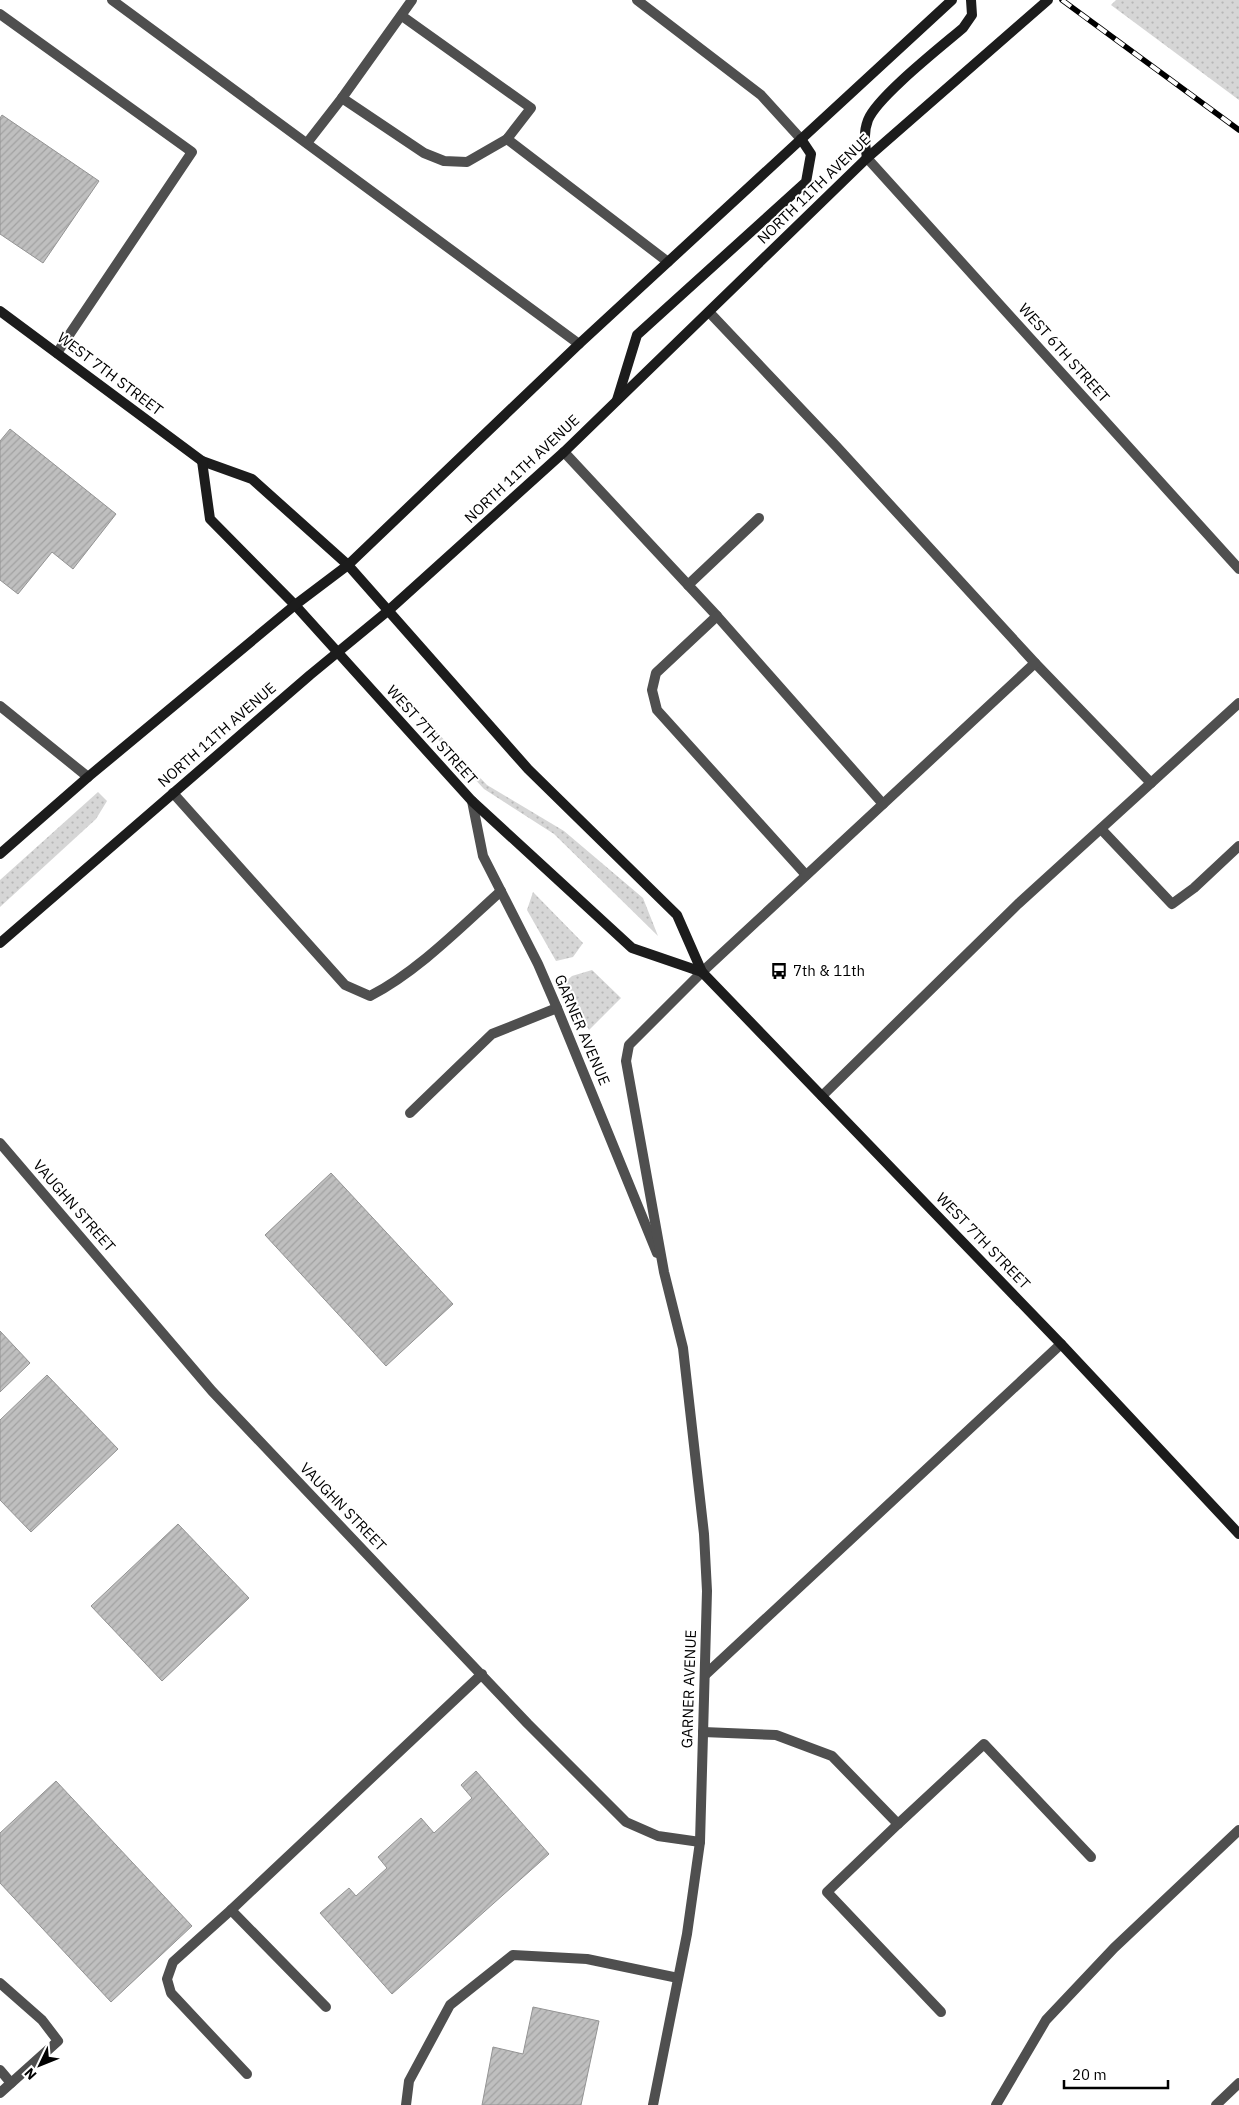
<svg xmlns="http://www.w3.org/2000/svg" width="1239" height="2105" viewBox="0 0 1239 2105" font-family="'IBM Plex Sans',sans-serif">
  <defs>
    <pattern id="grass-dots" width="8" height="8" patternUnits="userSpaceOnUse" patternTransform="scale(1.25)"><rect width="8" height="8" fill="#d6d6d6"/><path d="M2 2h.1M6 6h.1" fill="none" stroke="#b6b6b6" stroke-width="1.8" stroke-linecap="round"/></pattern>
    <pattern id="building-hatch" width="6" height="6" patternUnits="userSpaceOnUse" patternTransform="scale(1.25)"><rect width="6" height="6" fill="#bfbfbf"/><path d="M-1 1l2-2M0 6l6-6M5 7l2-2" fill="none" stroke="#a2a2a2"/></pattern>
  </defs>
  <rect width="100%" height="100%" fill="#fff"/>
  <g fill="url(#grass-dots)">
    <polygon points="1116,0 1239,0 1239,100 1111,5"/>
    <polygon points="433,728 487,785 564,831 643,898 658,936 554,834 484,789 430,731"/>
    <polygon points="98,792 107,801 96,819 0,907 0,880"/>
    <polygon points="533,892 583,943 573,957 556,961 527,910"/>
    <polygon points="592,970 621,998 589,1030 564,983 572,976"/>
  </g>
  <g fill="url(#building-hatch)" stroke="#939393">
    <polygon points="2,115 99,181 43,263 0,234 0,118"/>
    <polygon points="10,429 116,514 73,569 52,552 18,594 0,580 0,441"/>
    <polygon points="331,1173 453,1304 386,1366 265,1235"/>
    <polygon points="0,1331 30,1363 0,1392"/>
    <polygon points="47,1375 118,1449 31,1532 0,1500 0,1420"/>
    <polygon points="178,1524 249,1598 162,1681 91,1606"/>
    <polygon points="476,1771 549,1854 392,1994 320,1913 349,1888 356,1896 387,1868 378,1857 421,1818 434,1833 472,1798 461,1785"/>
    <polygon points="56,1781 192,1926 111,2002 0,1883 0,1833"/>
    <polygon points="533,2007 599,2021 581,2105 482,2105 493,2047 523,2054"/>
  </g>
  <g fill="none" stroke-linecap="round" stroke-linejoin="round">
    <g stroke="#4f4f4f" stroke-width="10">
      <polyline points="112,0 579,344"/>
      <polyline points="0,14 192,152 57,353"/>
      <polyline points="342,98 424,153 444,161 467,162 507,139 531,108 402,16"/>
      <polyline points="507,139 668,262"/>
      <polyline points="307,143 342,98 412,0"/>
      <polyline points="564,452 717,616 883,804"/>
      <polyline points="688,585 759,518"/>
      <polyline points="717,616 656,673 652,690 657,710 806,875"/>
      <polyline points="1035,663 1151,783 1239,703"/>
      <polyline points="0,706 88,777"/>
      <path d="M173 793 345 985 370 996C417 972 461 927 501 891"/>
      <polyline points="1101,829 1172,904 1194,888 1239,846"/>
      <polyline points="702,972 1035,663 836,446 709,312"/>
      <polyline points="822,1096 1018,904 1151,783"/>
      <polyline points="410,1113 492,1034 557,1008"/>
      <polyline points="705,1675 1061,1344"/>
      <polyline points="703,1732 776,1735 832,1756 898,1824 984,1744 1091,1857"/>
      <polyline points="898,1824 827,1892 941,2012"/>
      <polyline points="231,1910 173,1962 167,1979 171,1993 247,2074"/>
      <polyline points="0,1983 42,2020 58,2041 0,2093"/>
      <polyline points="326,2007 231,1910 482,1674"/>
      <polyline points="0,2070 11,2083"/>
      <polyline points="406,2105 409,2081 450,2005 513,1955 587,1959 678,1978"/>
      <polyline points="996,2105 1046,2020 1114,1948 1239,1830"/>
      <polyline points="1216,2105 1239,2083"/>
    </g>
    <g stroke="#4f4f4f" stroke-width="10">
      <polyline points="637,0 761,95 801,139"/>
      <polyline points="867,158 1239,569"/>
      <polyline points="472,801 483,856 538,964 557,1008 657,1253"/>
      <polyline points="0,1143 212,1391 528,1724 626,1822 658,1836 700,1842"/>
      <polyline points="653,2105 687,1934 700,1842 707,1591 704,1534 683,1348 664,1272 626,1061 629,1045 702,972"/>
    </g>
    <g stroke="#1c1c1c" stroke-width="10">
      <path d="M867 158C865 144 863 133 868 120 877 97 942 46 963 28L972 15 971 0"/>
      <polyline points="0,311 202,461 252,479 348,565 528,769 677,915 702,972 1061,1344 1239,1534"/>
      <polyline points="617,400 637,335 806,182 811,154 801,139"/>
      <polyline points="202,461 210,519 295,605 472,801 632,948 702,972"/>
      <polyline points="0,854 88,777 295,605 348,565 579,344 952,0"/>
      <polyline points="0,943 310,675 389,610 564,452 867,158 1048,0"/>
    </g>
    <g stroke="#000" stroke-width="5.5">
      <polyline id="rail" points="1062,0 1239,130"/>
    </g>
    <use href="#rail" stroke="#fff" stroke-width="4" stroke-dasharray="11" stroke-linecap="butt"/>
  </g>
  <defs>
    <g id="bus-bare" transform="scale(1.35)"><path d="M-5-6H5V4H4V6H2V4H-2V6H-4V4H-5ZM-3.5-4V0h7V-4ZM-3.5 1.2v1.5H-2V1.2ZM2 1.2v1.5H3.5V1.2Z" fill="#000" stroke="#fff" stroke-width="2.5" paint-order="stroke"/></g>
  </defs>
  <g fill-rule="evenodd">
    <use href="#bus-bare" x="779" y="971"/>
  </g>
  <g text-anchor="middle" stroke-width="4" stroke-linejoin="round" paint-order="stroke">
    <g font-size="15" fill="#000" stroke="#fff">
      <text transform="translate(814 189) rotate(-44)" y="5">NORTH 11TH AVENUE</text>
      <text transform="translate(1064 353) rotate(48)" y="5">WEST 6TH STREET</text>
      <text transform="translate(110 374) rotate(37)" y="5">WEST 7TH STREET</text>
      <text transform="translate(522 469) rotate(-43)" y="5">NORTH 11TH AVENUE</text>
      <text transform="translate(217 735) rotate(-41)" y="5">NORTH 11TH AVENUE</text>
      <text transform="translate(432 735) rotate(48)" y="5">WEST 7TH STREET</text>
      <text transform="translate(582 1030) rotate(67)" y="5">GARNER AVENUE</text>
      <text transform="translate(74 1206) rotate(49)" y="5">VAUGHN STREET</text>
      <text transform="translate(983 1241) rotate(46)" y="5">WEST 7TH STREET</text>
      <text transform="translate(343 1507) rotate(46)" y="5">VAUGHN STREET</text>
      <text transform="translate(689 1689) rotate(-88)" y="5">GARNER AVENUE</text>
    </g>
    <g font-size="15" fill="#000" stroke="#fff" text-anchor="start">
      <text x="793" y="976">7th &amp; 11th</text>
    </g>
  </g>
  <g transform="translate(40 2065) rotate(227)" stroke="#ffffff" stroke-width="4" paint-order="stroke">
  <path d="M0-4L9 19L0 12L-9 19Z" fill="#000000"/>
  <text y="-8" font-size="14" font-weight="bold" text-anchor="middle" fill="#000000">N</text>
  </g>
  <path d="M1064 2080v8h104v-8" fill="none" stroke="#000000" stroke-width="2.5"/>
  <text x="1072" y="2080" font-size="15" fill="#000000" stroke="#ffffff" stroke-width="4" paint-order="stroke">20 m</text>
</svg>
